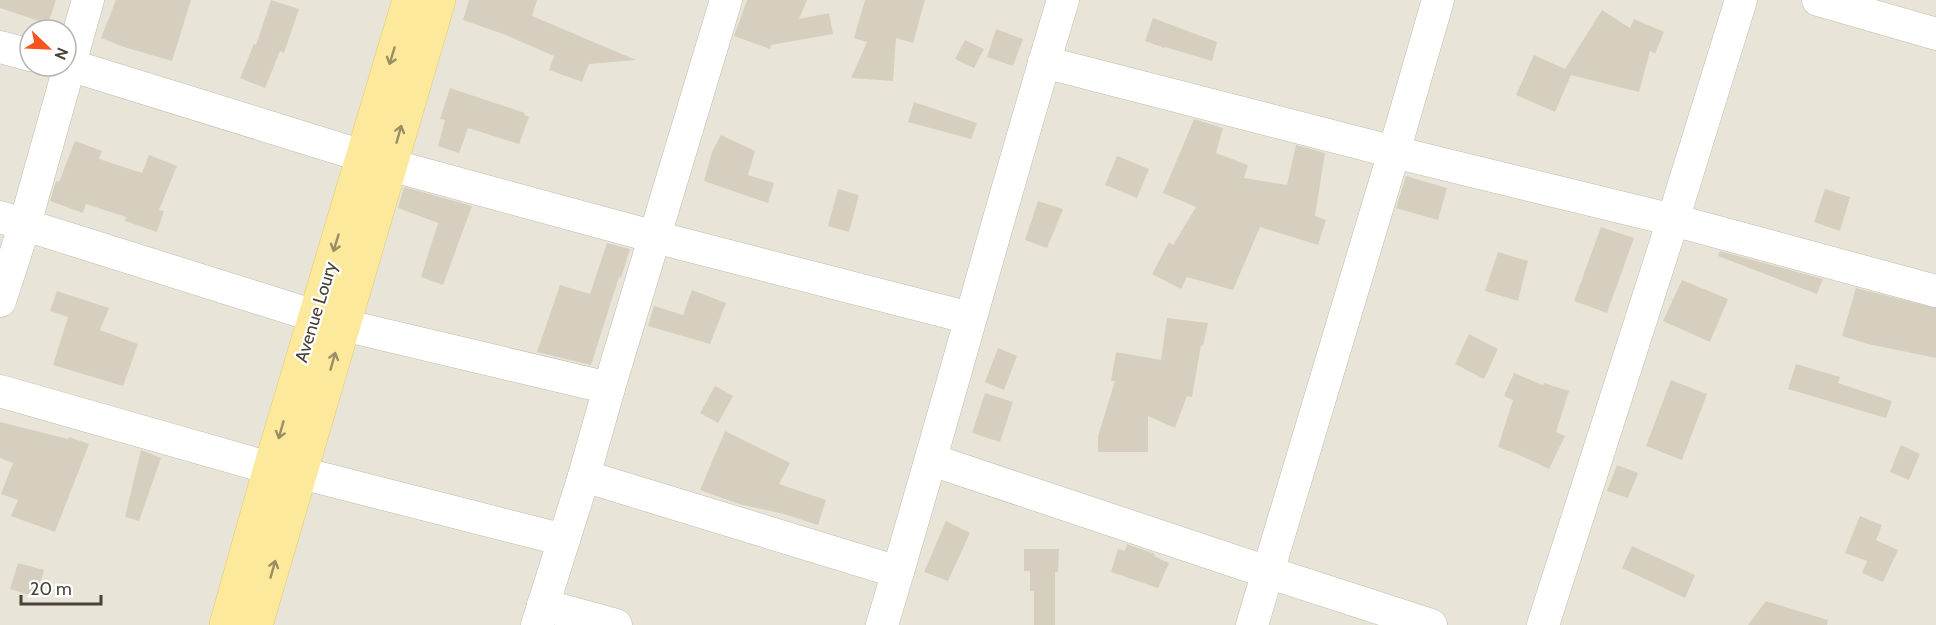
<svg xmlns="http://www.w3.org/2000/svg" width="1936" height="625" viewBox="0 0 1936 625" font-family="Cabin,sans-serif">
  <rect width="100%" height="100%" fill="#f4f2ea"/>
  <path fill="#e8e5d8" fill-rule="evenodd" d="M0 0H1936V625H0ZM30 30H66V66H30Z"/>
  <g fill="#d6cfbf">
    <polygon points="0,0 56,0 48,24 0,8"/>
    <polygon points="116,0 191,0 172,61 124,47 101,38"/>
    <polygon points="271,0 299,9 284,53 280,51 265,88 240,78 254,44 256,45"/>
    <polygon points="469,0 537,0 532,16 636,60 589,64 582,82 549,70 554,56 506,35 463,20"/>
    <polygon points="747,0 807,0 799,19 829,13 833,34 771,45 770,49 734,36"/>
    <polygon points="865,0 925,0 913,43 896,38 893,81 851,78 867,42 854,38"/>
    <polygon points="1602,10 1630,28 1634,19 1664,32 1655,54 1650,51 1639,92 1571,75 1555,112 1516,95 1534,55 1565,69"/>
    <polygon points="1153,18 1217,42 1212,61 1165,47 1164,48 1145,41"/>
    <polygon points="996,29 1023,39 1013,66 987,57"/>
    <polygon points="965,40 984,49 974,68 955,59"/>
    <polygon points="450,88 525,113 524,115 529,117 519,144 468,128 459,153 438,146 445,120 440,119"/>
    <polygon points="914,102 977,123 971,139 908,122"/>
    <polygon points="1194,119 1223,128 1216,153 1248,165 1244,178 1287,185 1296,145 1325,153 1315,216 1326,220 1318,245 1260,227 1233,290 1187,277 1181,289 1152,274 1169,242 1173,245 1196,207 1163,193"/>
    <polygon points="721,135 755,151 748,175 774,183 768,203 704,181 712,152"/>
    <polygon points="75,141 102,151 99,159 142,173 149,155 177,166 159,210 164,211 157,232 125,221 126,217 86,204 83,213 50,201 56,181 59,182"/>
    <polygon points="1117,156 1149,169 1137,198 1105,185"/>
    <polygon points="1406,176 1447,188 1438,220 1396,208"/>
    <polygon points="404,187 472,206 443,285 421,277 438,223 398,208"/>
    <polygon points="838,189 859,195 849,232 828,226"/>
    <polygon points="1825,189 1850,197 1840,231 1814,222"/>
    <polygon points="1038,201 1063,209 1047,248 1025,240"/>
    <polygon points="1601,227 1634,238 1607,313 1574,301"/>
    <polygon points="607,243 630,249 621,278 619,277 591,365 537,352 560,285 590,294"/>
    <polygon points="1720,251 1823,279 1817,294 1718,256"/>
    <polygon points="1498,252 1528,261 1518,301 1485,291"/>
    <polygon points="1682,280 1728,299 1710,342 1663,321"/>
    <polygon points="1856,288 1936,308 1936,358 1868,344 1842,336"/>
    <polygon points="692,290 726,303 710,344 648,326 654,306 683,315"/>
    <polygon points="57,291 109,308 100,330 138,344 123,386 53,365 68,317 50,311"/>
    <polygon points="1167,318 1208,323 1203,346 1201,345 1192,397 1187,396 1175,428 1148,416 1148,452 1098,452 1098,436 1115,381 1111,381 1116,352 1161,360"/>
    <polygon points="1469,334 1498,349 1484,379 1455,364"/>
    <polygon points="998,348 1017,356 1004,390 985,382"/>
    <polygon points="1796,364 1840,377 1838,383 1892,401 1886,418 1788,389"/>
    <polygon points="1514,373 1543,385 1544,383 1569,391 1556,432 1565,436 1549,469 1517,454 1498,447 1513,400 1504,396"/>
    <polygon points="1671,380 1707,394 1682,460 1646,446"/>
    <polygon points="715,386 733,396 718,423 700,413"/>
    <polygon points="985,393 1013,402 1000,442 972,433"/>
    <polygon points="0,422 68,439 69,437 89,444 55,532 11,516 18,500 1,494 13,463 0,458"/>
    <polygon points="725,431 790,463 779,484 826,500 818,525 784,514 739,504 700,490"/>
    <polygon points="1901,445 1920,454 1909,480 1890,472"/>
    <polygon points="141,450 161,458 139,521 125,517"/>
    <polygon points="1617,465 1638,473 1628,498 1607,491"/>
    <polygon points="1860,516 1882,525 1876,540 1898,550 1883,582 1862,573 1867,561 1845,553"/>
    <polygon points="946,521 970,533 948,581 924,572"/>
    <polygon points="1127,544 1155,554 1154,556 1169,563 1158,588 1111,572 1118,549 1125,551"/>
    <polygon points="1632,546 1695,575 1685,598 1622,568"/>
    <polygon points="1024,549 1059,549 1058,572 1055,572 1055,625 1034,625 1034,591 1030,591 1030,571 1024,571"/>
    <polygon points="18,563 44,570 36,597 10,589"/>
    <polygon points="1766,601 1828,620 1827,625 1748,625"/>
  </g>
  <g fill="none" stroke-linecap="round" stroke-linejoin="round">
    <g stroke="#c0bbac" stroke-width="33">
      <g id="minor">
        <polyline points="1818,0 1936,34"/>
        <polyline points="0,47 30,55"/>
        <polyline points="1044,62 1394,152 1673,220 1936,291"/>
        <polyline points="66,64 363,156"/>
        <polyline points="390,165 655,237 970,318"/>
        <polyline points="0,217 315,316"/>
        <polyline points="0,301 25,224 88,0"/>
        <polyline points="343,325 609,388"/>
        <polyline points="0,391 270,468"/>
        <polyline points="932,460 1267,572 1431,625"/>
        <polyline points="301,473 564,540"/>
        <polyline points="584,476 898,572"/>
        <polyline points="543,605 616,625"/>
        <polyline points="537,625 584,476 609,388 726,0"/>
        <path d="M882 625C945 417 1000 207 1063 0"/>
        <polyline points="1252,625 1394,152 1438,0"/>
        <polyline points="1543,625 1673,220 1741,0"/>
      </g>
    </g>
    <g stroke="#e2c96a" stroke-width="34">
      <g id="primary">
        <polyline points="226,625 270,468 409,0"/>
        <polyline points="256,625 439,0"/>
      </g>
    </g>
    <use href="#minor" stroke="#fff" stroke-width="32"/>
    <use href="#primary" stroke="#fce99b" stroke-width="33"/>
  </g>
  <defs><path id="oneway-shaft" d="M-6 0H5M1.5-3L5.5 0L1.5 3" fill="none" stroke-width="1.6" stroke-linecap="round" stroke-linejoin="round" transform="scale(1.5)"/></defs>
  <g stroke="#998e65">
    <use href="#oneway-shaft" transform="translate(392 56) rotate(107)"/>
    <use href="#oneway-shaft" transform="translate(399 134) rotate(-74)"/>
    <use href="#oneway-shaft" transform="translate(336 243) rotate(107)"/>
    <use href="#oneway-shaft" transform="translate(333 361) rotate(-74)"/>
    <use href="#oneway-shaft" transform="translate(281 430) rotate(106)"/>
    <use href="#oneway-shaft" transform="translate(273 569) rotate(-74)"/>
  </g>
  <g text-anchor="middle" stroke-width="4.5" stroke-linejoin="round" paint-order="stroke">
    <g font-size="18" fill="#484338" stroke="#fff">
      <text transform="translate(316 312) rotate(-73)" y="6">Avenue Loury</text>
    </g>
  </g>
  <g transform="translate(48 48) rotate(113)"><circle r="28" fill="#ffffff" stroke="#b6b4af" stroke-width="1.5"/>
  <path d="M0-4.5L10 22L0 15L-10 22Z" fill="#f6531f"/>
  <text y="-9" font-size="16" font-weight="bold" text-anchor="middle" fill="#484338">N</text>
  </g>
  <path d="M21 595v9h80v-9" fill="none" stroke="#484338" stroke-width="3"/>
  <text x="30" y="595" font-size="18" fill="#484338" stroke="#ffffff" stroke-width="4.5" paint-order="stroke">20 m</text>
</svg>
